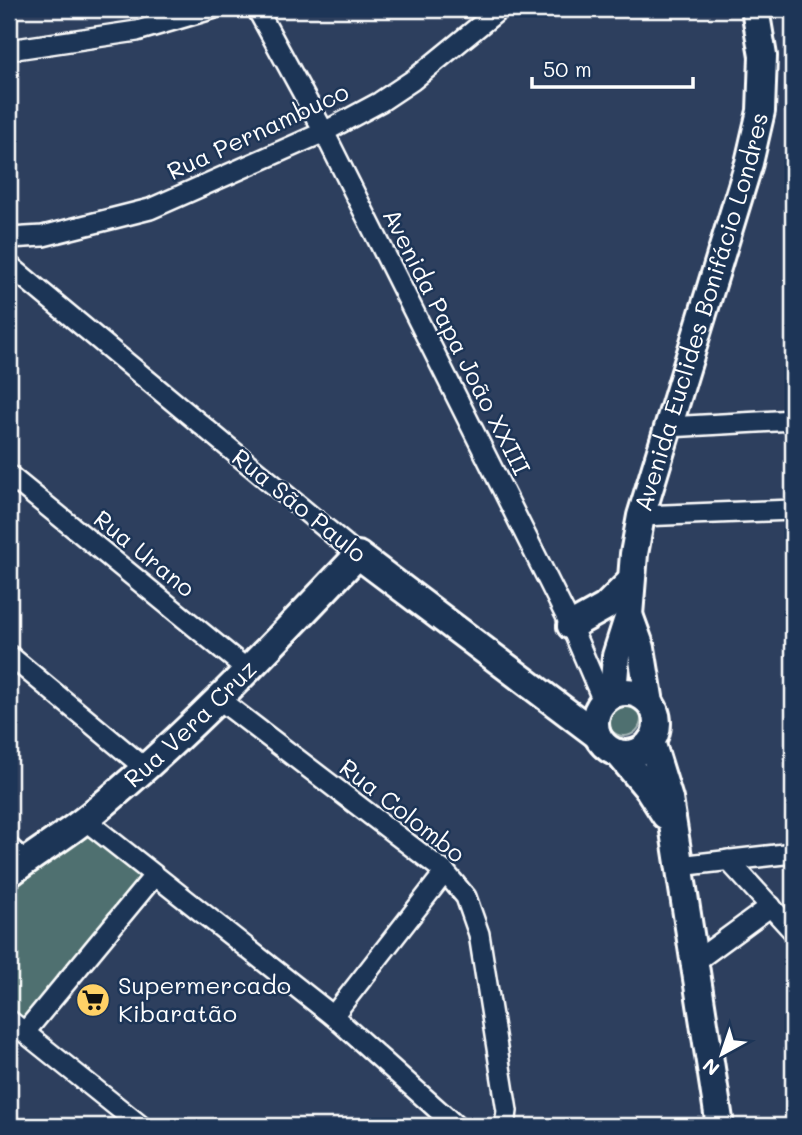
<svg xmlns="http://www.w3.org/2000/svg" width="802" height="1135" viewBox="0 0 802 1135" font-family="Mali,sans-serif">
  <rect width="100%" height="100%" fill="#2d3f5e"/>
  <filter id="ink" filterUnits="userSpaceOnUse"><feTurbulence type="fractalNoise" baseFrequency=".0143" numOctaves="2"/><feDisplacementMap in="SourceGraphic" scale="14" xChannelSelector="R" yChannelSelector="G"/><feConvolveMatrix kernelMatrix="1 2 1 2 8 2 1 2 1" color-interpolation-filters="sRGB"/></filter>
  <g filter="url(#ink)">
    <g fill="#4f6f6f" stroke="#a7b7b7" stroke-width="2">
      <circle cx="624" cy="719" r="17"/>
      <polygon points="88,829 150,876 26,1026 9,1012 9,891"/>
    </g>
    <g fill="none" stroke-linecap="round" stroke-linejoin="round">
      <g stroke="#fff" stroke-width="24">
        <g id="street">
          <polyline points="257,9 324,132 571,626 603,701"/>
          <polyline points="9,50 137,31 212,9"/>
          <polyline points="9,238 43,236 150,209 324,132 380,102 413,80 500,9"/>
          <polyline points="9,265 358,555"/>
          <polyline points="668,427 793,420"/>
          <polyline points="9,475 249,671"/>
          <polyline points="641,516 793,510"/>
          <polyline points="9,655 145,768"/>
          <polyline points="220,700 445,872 466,897 479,934 507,1111 505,1126"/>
          <polyline points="85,820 333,1016 456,1126"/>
          <polyline points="9,847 25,861"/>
          <polyline points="728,860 793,931"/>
          <polyline points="679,866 793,853"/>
          <polyline points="696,961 771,906"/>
          <polyline points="333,1016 445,872"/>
          <polyline points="9,1020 141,1126"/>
          <polyline points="25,1032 154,876"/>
        </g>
      </g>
      <g stroke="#fff" stroke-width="32">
        <g id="secondary">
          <polyline points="629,615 641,648 650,703"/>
          <polyline points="571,626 605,607 630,582"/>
          <circle cx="626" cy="723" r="31"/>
          <path id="s1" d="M613 694 616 656 629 615 634 554 641 516 749 163 761 111 763 56 755 9"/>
          <polyline points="651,741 669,799 720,1126"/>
          <polyline points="618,753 649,790 665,815"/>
          <path id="s2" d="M9 874C34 854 62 838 87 818 185 738 271 647 358 555L597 735"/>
        </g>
      </g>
      <use href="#street" stroke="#1d3557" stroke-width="19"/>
      <use href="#secondary" stroke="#1d3557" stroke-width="26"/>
    </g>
  </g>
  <defs>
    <g id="supermarket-disc" transform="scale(1.75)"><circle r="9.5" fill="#ffd166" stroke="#1d3557"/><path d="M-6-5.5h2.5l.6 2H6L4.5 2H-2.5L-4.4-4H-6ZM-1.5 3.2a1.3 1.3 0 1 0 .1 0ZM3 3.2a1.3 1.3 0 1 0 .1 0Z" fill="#111"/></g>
  </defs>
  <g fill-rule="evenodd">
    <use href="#supermarket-disc" x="93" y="1000"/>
  </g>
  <g text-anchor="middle" stroke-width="5" stroke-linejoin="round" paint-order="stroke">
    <g font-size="24" fill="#fff" stroke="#1d3557">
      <text transform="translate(258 132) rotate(-25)" y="8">Rua Pernambuco</text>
      <text dy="8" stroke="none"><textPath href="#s1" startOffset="394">Avenida Euclides Bonifácio Londres</textPath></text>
      <text transform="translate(456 342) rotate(63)" y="8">Avenida Papa João XXIII</text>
      <text transform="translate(299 506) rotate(39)" y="8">Rua São Paulo</text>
      <text transform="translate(144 554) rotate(39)" y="8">Rua Urano</text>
      <text dy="8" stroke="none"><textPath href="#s2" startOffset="236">Rua Vera Cruz</textPath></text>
      <text transform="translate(402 811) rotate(38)" y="8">Rua Colombo</text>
    </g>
    <g font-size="24" fill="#fff" stroke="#1d3557" text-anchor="start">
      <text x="118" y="994">Supermercado<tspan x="118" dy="28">Kibaratão</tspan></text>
    </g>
  </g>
  <rect width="802" height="1135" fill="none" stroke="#1d3557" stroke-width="35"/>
  <rect x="18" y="18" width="767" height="1100" fill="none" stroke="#fff" stroke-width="2.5" filter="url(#ink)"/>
  <g transform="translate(722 1054) rotate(220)" stroke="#1d3557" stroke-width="5" paint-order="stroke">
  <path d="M0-5L12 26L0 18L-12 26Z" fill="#ffffff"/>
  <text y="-10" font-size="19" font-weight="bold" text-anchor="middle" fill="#ffffff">N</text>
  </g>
  <path d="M532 77v10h161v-10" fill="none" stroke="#ffffff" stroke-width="3.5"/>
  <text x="543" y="77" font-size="21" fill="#ffffff" stroke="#1d3557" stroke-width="5" paint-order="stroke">50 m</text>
</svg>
